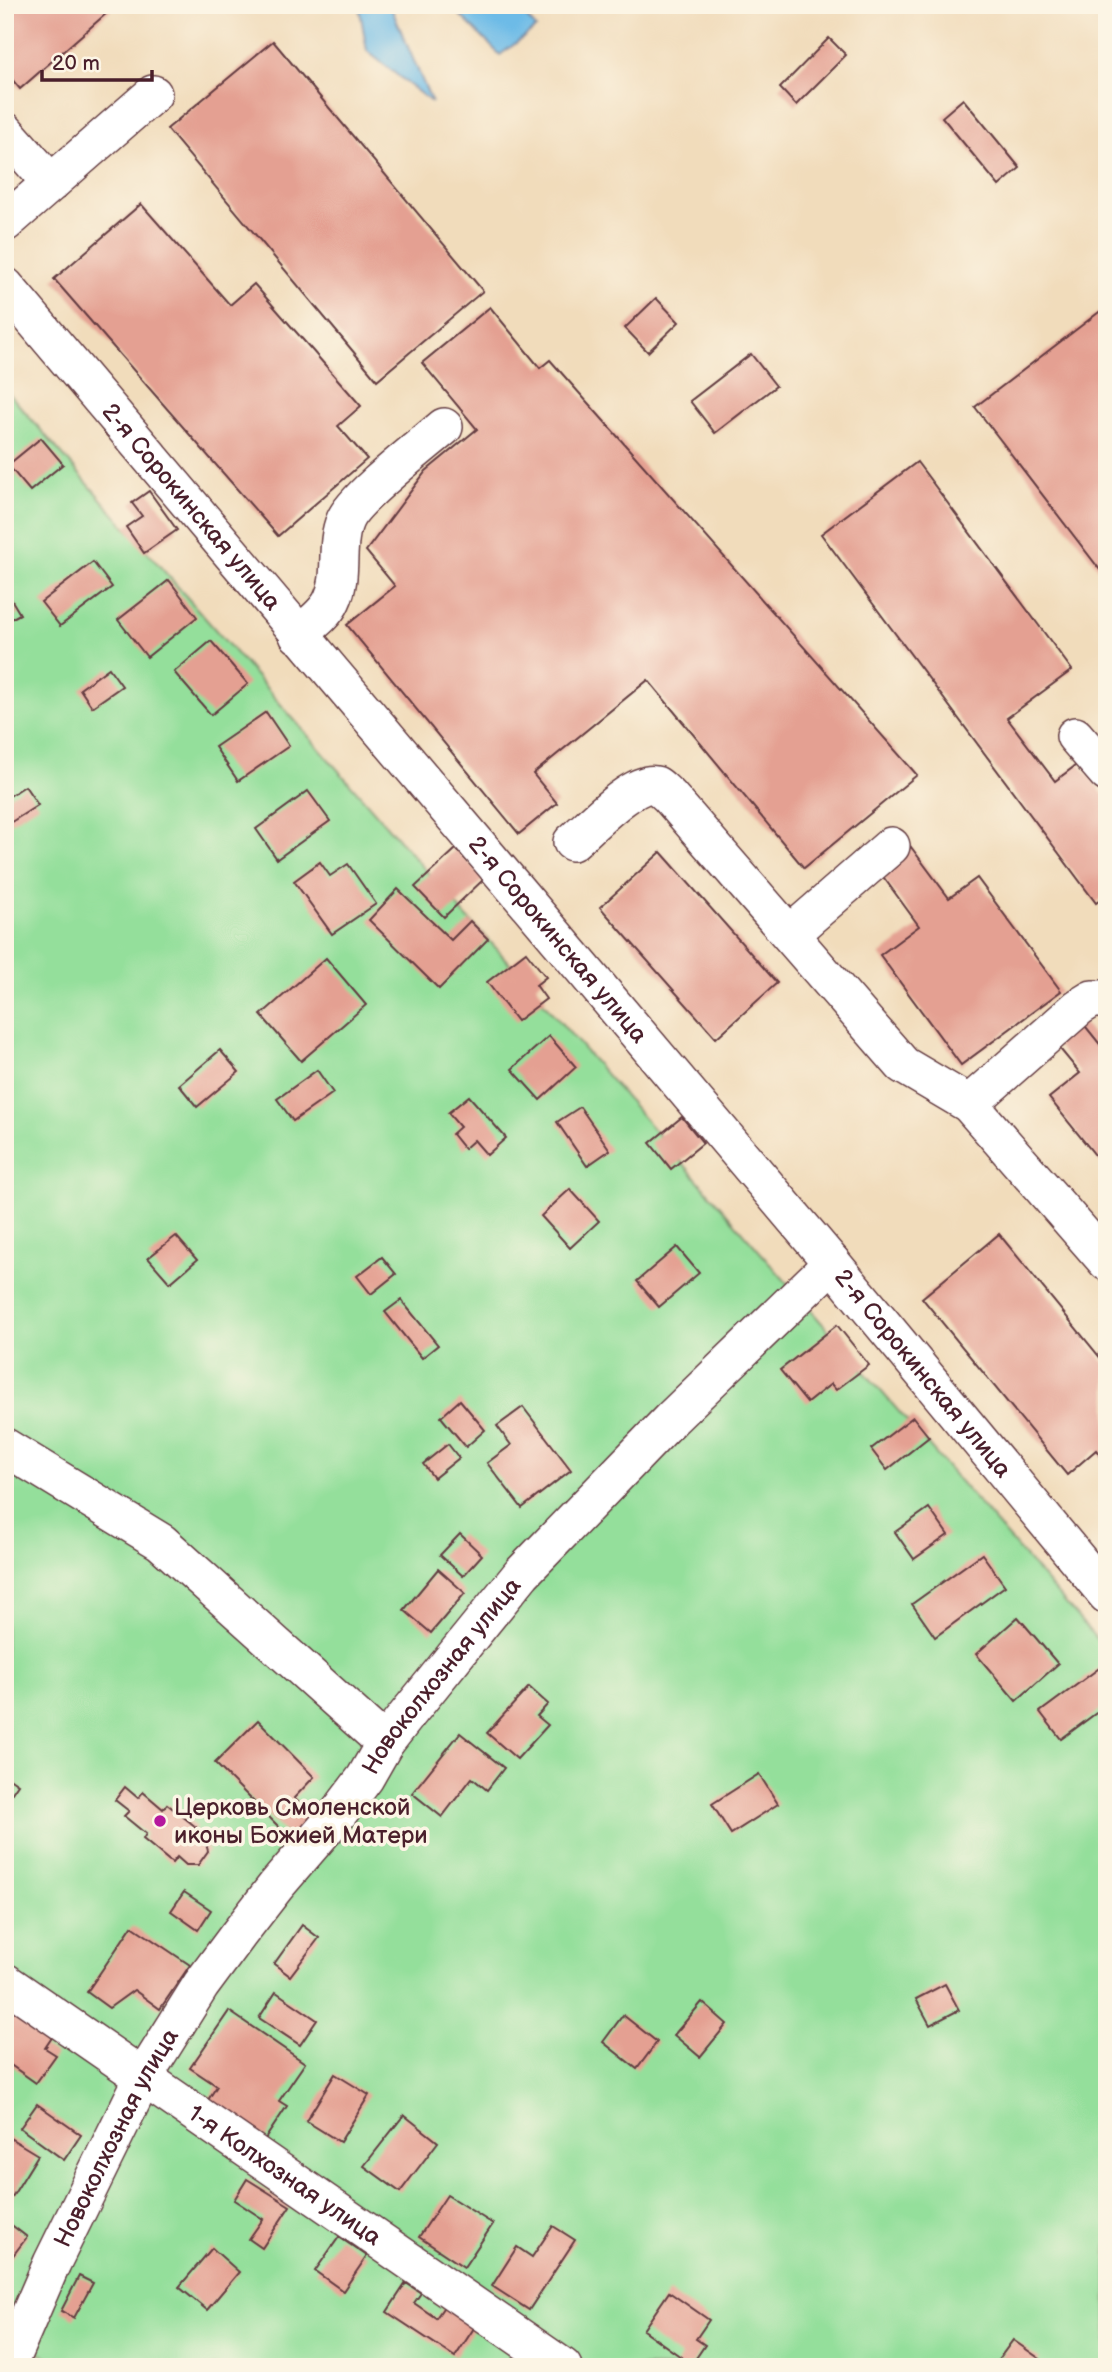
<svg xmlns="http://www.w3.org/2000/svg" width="1112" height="2372" viewBox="0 0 1112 2372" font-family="'Balsamiq Sans',sans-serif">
  <rect width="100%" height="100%" fill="#fcf5e5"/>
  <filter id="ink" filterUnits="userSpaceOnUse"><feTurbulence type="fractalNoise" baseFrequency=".0143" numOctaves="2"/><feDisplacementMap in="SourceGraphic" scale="14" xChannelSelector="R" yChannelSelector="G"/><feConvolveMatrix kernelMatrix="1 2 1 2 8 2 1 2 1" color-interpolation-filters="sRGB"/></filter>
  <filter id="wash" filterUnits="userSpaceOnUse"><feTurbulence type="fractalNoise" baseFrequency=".00686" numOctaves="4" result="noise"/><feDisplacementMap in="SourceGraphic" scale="28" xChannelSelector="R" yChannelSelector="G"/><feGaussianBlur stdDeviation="1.57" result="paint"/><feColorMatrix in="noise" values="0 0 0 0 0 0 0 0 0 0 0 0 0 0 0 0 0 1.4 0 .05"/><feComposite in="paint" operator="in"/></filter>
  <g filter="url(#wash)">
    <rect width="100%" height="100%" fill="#f1dcbb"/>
    <polygon fill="#94df9b" stroke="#6f7f63" stroke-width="2" points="5,389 470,921 488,939 1107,1651 1107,2367 48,2367 51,2358 5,2341"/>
    <g fill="#6dbbe7" stroke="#5c6d89" stroke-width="2">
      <polygon points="359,5 395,5 392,10 432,103 367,51"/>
      <polygon points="450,5 516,5 536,28 500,55"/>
    </g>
    <g id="blocks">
      <g fill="#e4a092">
        <polygon points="5,5 116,5 20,89 5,71"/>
        <polygon points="829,38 846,55 796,105 780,88"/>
        <polygon points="273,41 483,291 377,380 167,129"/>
        <polygon points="963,99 1020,168 999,186 942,117"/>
        <polygon points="141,204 230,305 254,284 361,406 338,426 367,459 278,536 54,279"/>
        <polygon points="656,298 679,322 648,352 625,328"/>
        <polygon points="1107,306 1107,579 975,407"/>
        <polygon points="490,307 540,368 550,360 917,775 804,868 648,680 533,774 557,803 519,834 347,625 395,586 366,551 426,471 477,429 422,363"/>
        <polygon points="751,354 776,386 715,433 690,401"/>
        <polygon points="41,438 63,464 30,491 8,465"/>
        <polygon points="917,462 1072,670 1007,718 1055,781 1079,763 1107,799 1107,895 1096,903 821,534"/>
        <polygon points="149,491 177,530 144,553 126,527 142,516 132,503"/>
        <polygon points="93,562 112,587 60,626 41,602"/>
        <polygon points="169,580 197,617 147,657 118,620"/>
        <polygon points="5,589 20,614 5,622"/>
        <polygon points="211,641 248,684 211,715 174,672"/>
        <polygon points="109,668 122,686 92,707 80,689"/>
        <polygon points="266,712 289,746 238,781 215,747"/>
        <polygon points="25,786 38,805 5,826 5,799"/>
        <polygon points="308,791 330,821 277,859 256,829"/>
        <polygon points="911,847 949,898 977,878 1061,991 961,1065 880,955 919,926 879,871"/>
        <polygon points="456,849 484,879 444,917 415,887"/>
        <polygon points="661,852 777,983 716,1038 600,907"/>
        <polygon points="320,862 330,876 348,864 376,904 332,934 294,881"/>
        <polygon points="398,889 451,940 470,921 488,939 439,989 369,920"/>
        <polygon points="526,952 546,977 536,985 546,999 517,1021 487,982"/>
        <polygon points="326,958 366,1005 301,1061 261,1015"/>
        <polygon points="1082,1022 1107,1053 1107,1170 1049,1098 1080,1073 1056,1044"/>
        <polygon points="549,1036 576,1067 540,1100 512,1069"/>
        <polygon points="220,1050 239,1072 197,1107 179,1085"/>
        <polygon points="317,1070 333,1093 293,1121 277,1099"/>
        <polygon points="469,1096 506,1138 487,1155 474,1140 464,1149 452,1134 460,1127 448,1113"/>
        <polygon points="580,1107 610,1150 587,1166 557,1122"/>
        <polygon points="682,1117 703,1143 671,1169 650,1143"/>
        <polygon points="570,1189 599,1221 570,1248 541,1216"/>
        <polygon points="999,1234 1107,1366 1107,1463 1096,1450 1067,1475 922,1298"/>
        <polygon points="176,1236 197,1260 170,1283 148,1258"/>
        <polygon points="677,1247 699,1273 659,1307 637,1281"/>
        <polygon points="382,1257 396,1274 371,1294 357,1276"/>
        <polygon points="401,1300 438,1345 422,1358 385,1312"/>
        <polygon points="837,1325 869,1365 836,1390 831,1384 807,1403 780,1370"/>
        <polygon points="460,1400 485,1430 466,1447 441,1417"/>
        <polygon points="523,1407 571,1470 522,1508 487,1463 511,1445 497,1426"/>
        <polygon points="913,1417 929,1437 887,1470 871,1449"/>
        <polygon points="448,1444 459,1458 434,1478 423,1464"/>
        <polygon points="929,1508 948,1535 914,1559 895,1532"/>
        <polygon points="460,1534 482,1555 463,1576 440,1555"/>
        <polygon points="982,1554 1005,1586 935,1637 912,1604"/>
        <polygon points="438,1569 465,1593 431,1633 404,1610"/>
        <polygon points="1018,1617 1058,1664 1016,1701 976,1654"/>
        <polygon points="1102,1666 1107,1671 1107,1705 1061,1739 1040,1712"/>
        <polygon points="529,1687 548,1704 537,1716 548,1725 517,1759 487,1733"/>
        <polygon points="258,1720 314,1777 294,1798 314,1818 292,1840 215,1763"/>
        <polygon points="460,1733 504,1768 487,1790 472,1778 442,1817 412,1793"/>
        <polygon points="759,1774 778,1804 731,1834 712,1804"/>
        <polygon points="5,1775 18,1784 5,1803"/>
        <polygon points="125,1787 138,1798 143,1792 163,1809 167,1804 196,1827 193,1830 205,1840 208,1851 198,1865 186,1865 177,1857 172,1863 143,1839 146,1834 124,1816 129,1811 115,1800"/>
        <polygon points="184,1892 211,1910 198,1930 171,1911"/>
        <polygon points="302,1925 319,1938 290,1976 274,1964"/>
        <polygon points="132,1926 190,1965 160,2009 134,1990 109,2008 87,1992"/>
        <polygon points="945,1984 959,2010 930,2025 916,1999"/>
        <polygon points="276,1992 317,2020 300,2045 259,2018"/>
        <polygon points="11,1998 57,2030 45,2048 56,2055 36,2083 5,2061 5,2006"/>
        <polygon points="702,2002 727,2024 700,2057 674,2035"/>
        <polygon points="229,2011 305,2063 279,2101 287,2106 265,2139 208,2100 217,2086 190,2068"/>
        <polygon points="623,2015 657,2042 637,2069 603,2042"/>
        <polygon points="335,2074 369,2095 340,2142 306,2121"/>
        <polygon points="37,2104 81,2135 64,2160 20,2128"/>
        <polygon points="404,2115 438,2142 400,2192 364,2166"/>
        <polygon points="5,2135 38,2155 12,2197 5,2192"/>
        <polygon points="247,2179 290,2206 262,2248 249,2239 263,2219 234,2200"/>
        <polygon points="447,2195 493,2224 464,2267 419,2237"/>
        <polygon points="5,2220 27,2237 5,2266"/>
        <polygon points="553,2226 575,2240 529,2310 492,2286 517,2247 532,2257"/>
        <polygon points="339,2237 367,2256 343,2291 315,2271"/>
        <polygon points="212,2248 239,2272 207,2310 179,2287"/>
        <polygon points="79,2276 93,2283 74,2318 61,2311"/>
        <polygon points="406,2283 421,2293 414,2303 436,2318 445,2305 476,2325 455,2357 387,2312"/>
        <polygon points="669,2292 709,2320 696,2339 705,2345 690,2367 674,2367 681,2357 643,2330"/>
        <polygon points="1013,2340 1040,2359 1034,2367 993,2367"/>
      </g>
    </g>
  </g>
  <g filter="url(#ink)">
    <use href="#blocks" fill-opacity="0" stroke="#633b41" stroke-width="2"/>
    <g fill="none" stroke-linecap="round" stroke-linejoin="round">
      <g stroke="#633b41" stroke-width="40">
        <g id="minor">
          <polyline points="5,131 51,183"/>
          <polyline points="5,223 153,94"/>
          <path id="s1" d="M5 286 832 1263 1107 1595"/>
          <path d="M298 635C310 625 326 614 332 600 344 576 334 545 345 520 354 498 422 446 444 427"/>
          <polyline points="1075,736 1107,773"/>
          <path d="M572 842C588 829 635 778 656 785 660 787 665 793 669 796L903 1065 969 1104 1107 1262"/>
          <polyline points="790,934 891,846"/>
          <polyline points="969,1104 1079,1007 1092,999 1107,999"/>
          <polyline points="5,1447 161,1542 385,1743"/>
          <path id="s2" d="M5 1982 563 2367"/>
          <path id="s3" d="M7 2367 52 2263 144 2076 201 1985 238 1935 276 1886 337 1815 365 1778 385 1743 407 1715 522 1573 671 1419 832 1263"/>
        </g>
      </g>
      <use href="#minor" stroke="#fff" stroke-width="37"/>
    </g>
  </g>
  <circle fill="#b5179e" stroke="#fcf5e5" stroke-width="2.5" cx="160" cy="1821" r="7"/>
  <g text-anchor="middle" stroke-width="7" stroke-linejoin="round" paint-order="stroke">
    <g font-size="24" fill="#4a1f2b" stroke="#fcf5e5">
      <text dy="8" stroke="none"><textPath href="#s1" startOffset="289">2-я Сорокинская улица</textPath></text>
      <text dy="8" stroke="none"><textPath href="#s1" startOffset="856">2-я Сорокинская улица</textPath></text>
      <text dy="8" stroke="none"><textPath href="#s1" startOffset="1423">2-я Сорокинская улица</textPath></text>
      <text dy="8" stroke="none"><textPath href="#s3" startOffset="821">Новоколхозная улица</textPath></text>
      <text dy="8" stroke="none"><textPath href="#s3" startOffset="254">Новоколхозная улица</textPath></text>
      <text dy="8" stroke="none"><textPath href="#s2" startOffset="340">1-я Колхозная улица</textPath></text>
    </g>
    <g font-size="24" fill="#4a1f2b" stroke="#fcf5e5" text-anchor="start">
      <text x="174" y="1815">Церковь Смоленской<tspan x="174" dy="28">иконы Божией Матери</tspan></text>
    </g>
  </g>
  <rect width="1112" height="2372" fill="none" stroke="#fcf5e5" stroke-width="28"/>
  <path d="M42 70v10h110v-10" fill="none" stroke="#4a1f2b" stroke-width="3.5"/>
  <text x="52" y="70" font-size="21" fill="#4a1f2b" stroke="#fcf5e5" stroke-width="5" paint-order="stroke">20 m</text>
</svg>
